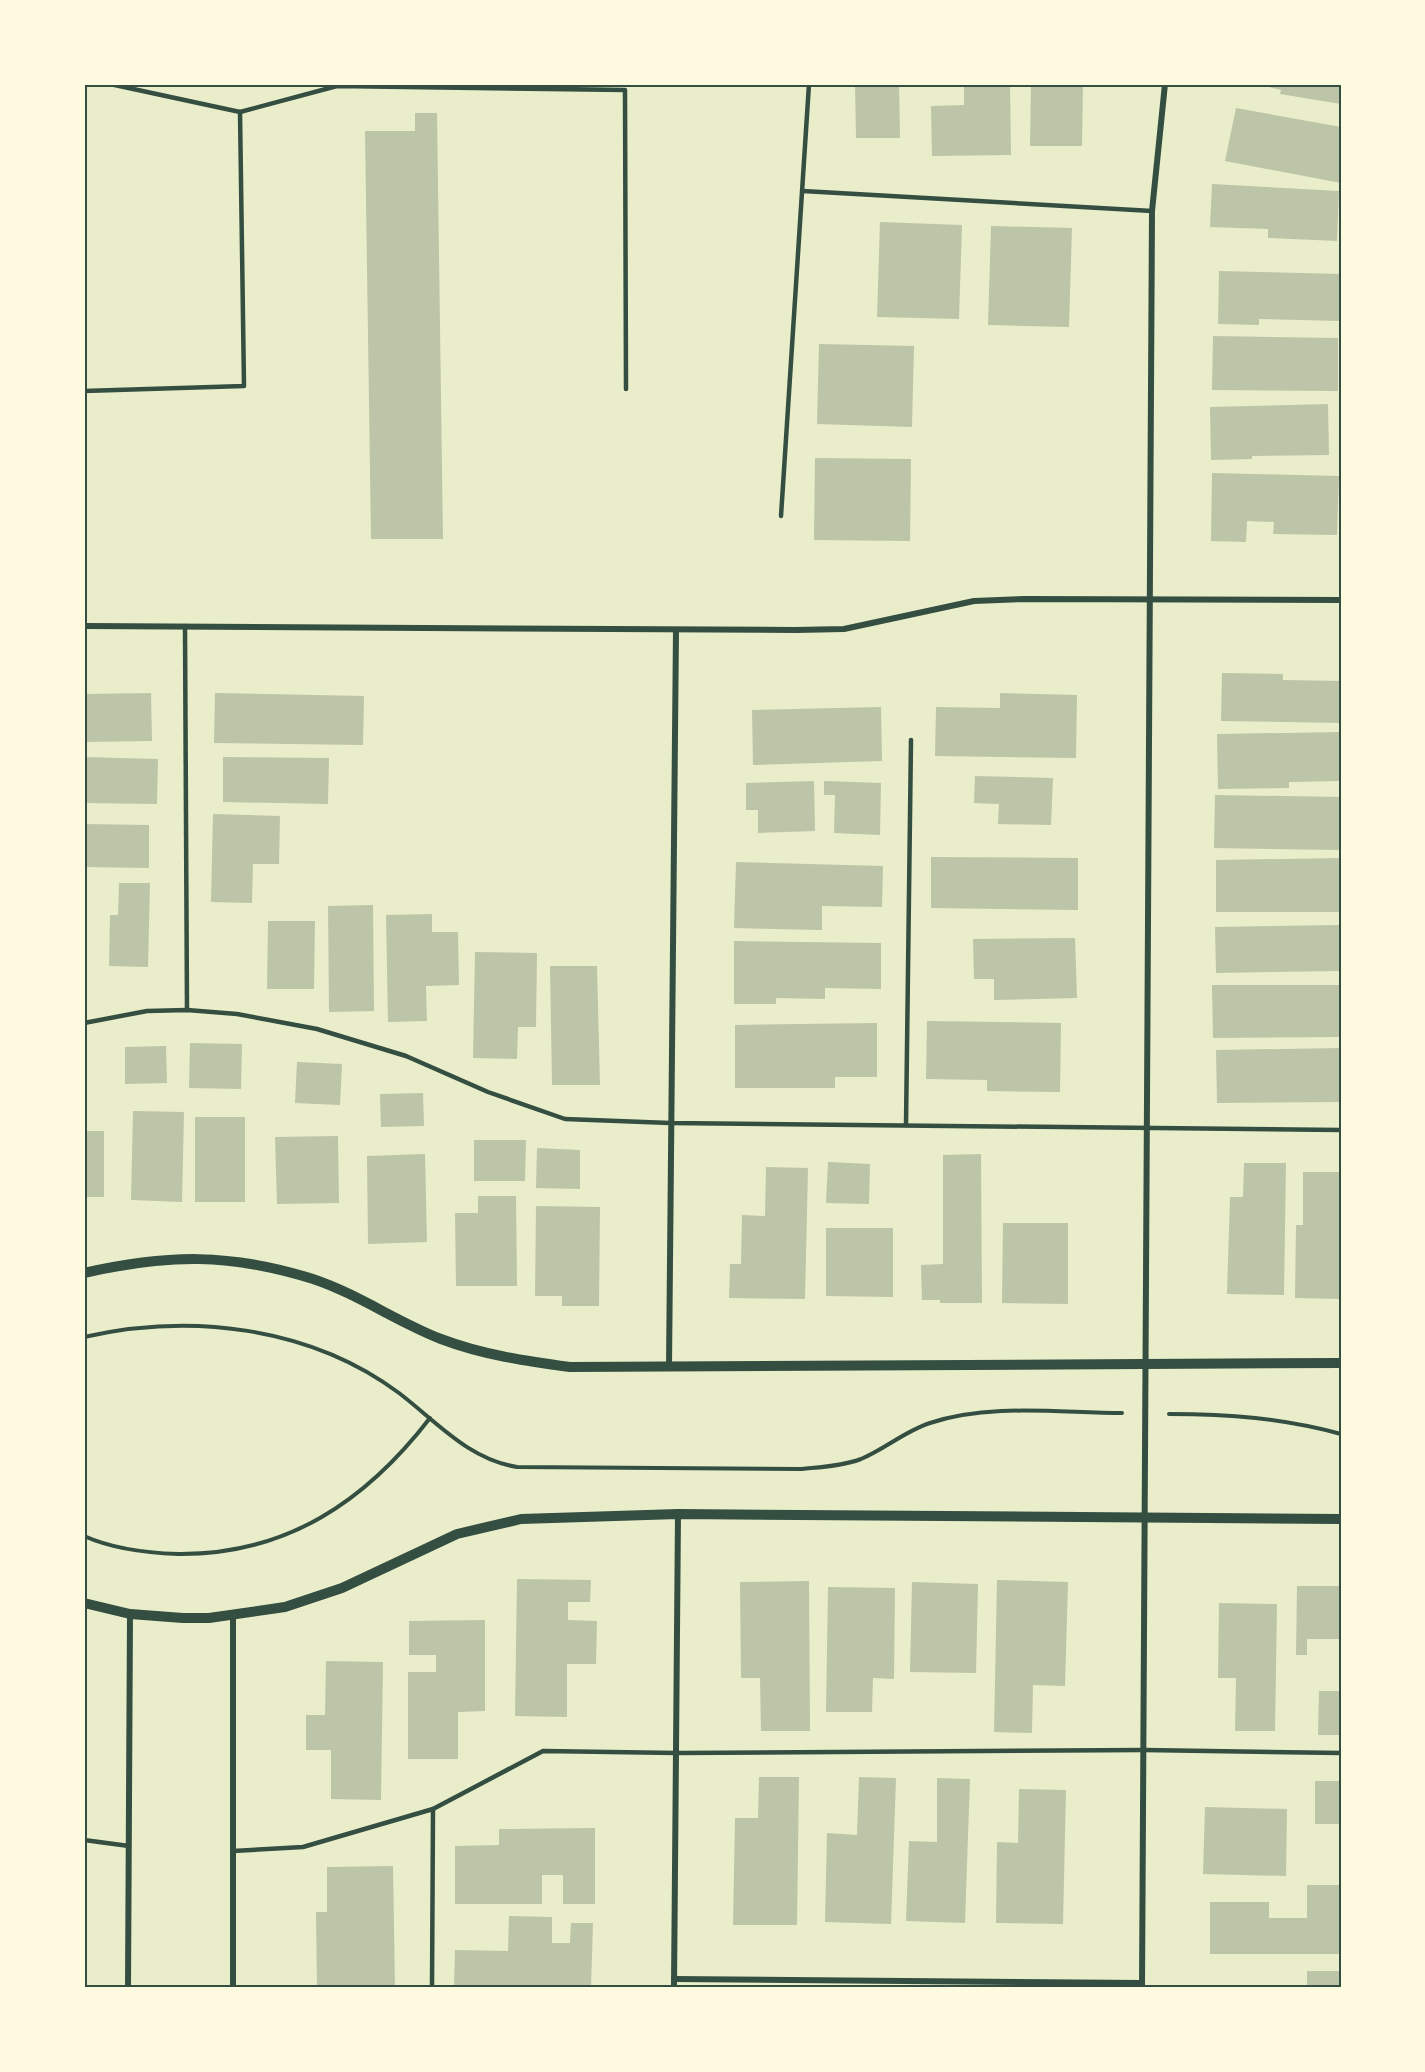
<svg xmlns="http://www.w3.org/2000/svg" width="1425" height="2072" viewBox="0 0 1425 2072" font-family="'Libre Baskerville',serif">
  <rect width="100%" height="100%" fill="#e9edc9"/>
  <g fill="#bcc5a7">
    <polygon points="855,84 899,84 900,138 856,138"/>
    <polygon points="964,84 1010,84 1011,155 932,156 931,106 964,105"/>
    <polygon points="1031,84 1083,84 1082,146 1030,146"/>
    <polygon points="1256,84 1341,84 1341,104 1280,94 1281,90"/>
    <polygon points="1236,108 1341,127 1341,183 1225,161"/>
    <polygon points="415,113 437,113 443,539 371,539 365,131 415,131"/>
    <polygon points="1212,184 1339,191 1337,241 1268,238 1268,229 1210,227"/>
    <polygon points="880,222 962,225 959,319 877,317"/>
    <polygon points="991,226 1072,228 1069,327 988,325"/>
    <polygon points="1219,271 1341,274 1340,321 1259,319 1259,325 1218,324"/>
    <polygon points="1213,336 1338,338 1338,391 1212,390"/>
    <polygon points="819,344 914,346 912,427 817,424"/>
    <polygon points="1328,404 1329,455 1252,456 1252,459 1211,460 1210,407"/>
    <polygon points="815,458 911,459 910,541 814,540"/>
    <polygon points="1212,473 1339,476 1337,535 1273,534 1274,522 1247,521 1246,542 1211,541"/>
    <polygon points="1222,673 1283,674 1283,680 1341,681 1341,723 1221,721"/>
    <polygon points="151,693 152,741 84,742 84,694"/>
    <polygon points="215,693 364,696 363,745 214,743"/>
    <polygon points="1000,693 1077,695 1076,758 935,756 936,707 1000,708"/>
    <polygon points="881,707 882,761 753,765 752,710"/>
    <polygon points="1341,732 1341,781 1289,782 1289,788 1218,789 1217,734"/>
    <polygon points="84,757 158,759 157,804 84,803"/>
    <polygon points="223,757 329,758 328,804 223,802"/>
    <polygon points="975,776 1053,778 1051,825 998,824 999,804 974,803"/>
    <polygon points="814,781 815,831 758,833 758,810 746,810 746,783"/>
    <polygon points="824,781 881,783 880,835 834,833 835,795 824,795"/>
    <polygon points="1215,795 1341,797 1341,850 1214,848"/>
    <polygon points="213,814 280,816 279,864 253,864 252,903 211,902"/>
    <polygon points="84,824 149,825 149,868 84,867"/>
    <polygon points="931,857 1078,858 1078,910 931,908"/>
    <polygon points="1341,858 1341,912 1216,912 1216,860"/>
    <polygon points="736,862 883,866 882,907 822,906 822,930 734,928"/>
    <polygon points="119,883 150,883 148,967 109,966 110,915 118,915"/>
    <polygon points="373,905 374,1011 329,1012 328,906"/>
    <polygon points="432,914 432,932 458,932 459,985 426,986 427,1021 388,1022 386,915"/>
    <polygon points="268,921 315,921 314,989 267,989"/>
    <polygon points="1339,925 1339,971 1216,973 1215,927"/>
    <polygon points="1075,938 1077,998 994,1000 994,979 974,979 973,939"/>
    <polygon points="734,941 881,943 881,989 825,988 825,999 776,998 776,1004 734,1004"/>
    <polygon points="475,952 537,953 536,1027 518,1027 517,1059 473,1058"/>
    <polygon points="550,966 597,966 600,1085 552,1085"/>
    <polygon points="1212,985 1340,985 1341,1037 1213,1038"/>
    <polygon points="927,1021 1061,1023 1060,1092 987,1091 987,1080 926,1079"/>
    <polygon points="877,1023 877,1077 835,1077 835,1088 735,1088 735,1025"/>
    <polygon points="190,1043 242,1044 241,1089 189,1088"/>
    <polygon points="166,1046 167,1083 125,1084 125,1047"/>
    <polygon points="1341,1048 1341,1102 1217,1103 1216,1050"/>
    <polygon points="297,1062 342,1064 340,1105 295,1103"/>
    <polygon points="423,1093 424,1126 381,1127 380,1094"/>
    <polygon points="133,1111 184,1112 182,1202 131,1200"/>
    <rect x="195" y="1117" width="50" height="85"/>
    <rect x="84" y="1131" width="20" height="66"/>
    <polygon points="338,1136 339,1203 277,1204 275,1137"/>
    <polygon points="474,1140 526,1140 525,1181 474,1181"/>
    <polygon points="537,1148 580,1150 580,1189 536,1188"/>
    <polygon points="425,1154 427,1242 368,1244 367,1156"/>
    <polygon points="981,1154 982,1303 940,1303 940,1300 922,1300 921,1265 943,1264 943,1155"/>
    <polygon points="828,1162 870,1164 869,1204 826,1203"/>
    <polygon points="1244,1163 1286,1163 1284,1295 1227,1294 1230,1197 1243,1197"/>
    <polygon points="766,1167 808,1168 805,1299 729,1298 730,1264 741,1264 742,1215 765,1216"/>
    <polygon points="1303,1172 1341,1172 1341,1299 1295,1298 1296,1225 1303,1225"/>
    <polygon points="478,1196 516,1196 517,1286 456,1286 455,1213 478,1213"/>
    <polygon points="536,1206 600,1207 599,1306 562,1306 562,1296 535,1296"/>
    <polygon points="1003,1223 1068,1223 1068,1304 1002,1303"/>
    <polygon points="826,1228 893,1228 893,1297 826,1296"/>
    <polygon points="517,1579 591,1580 590,1602 568,1602 568,1620 597,1621 596,1664 567,1664 567,1717 515,1716"/>
    <polygon points="997,1580 1068,1582 1065,1686 1033,1685 1032,1733 994,1732"/>
    <polygon points="809,1581 810,1731 761,1731 760,1678 741,1678 740,1582"/>
    <polygon points="912,1582 978,1584 976,1673 910,1672"/>
    <polygon points="1297,1586 1341,1586 1341,1639 1307,1639 1307,1655 1296,1655"/>
    <polygon points="828,1587 895,1588 894,1679 873,1678 872,1712 826,1712"/>
    <polygon points="1219,1603 1277,1604 1275,1731 1235,1731 1236,1678 1218,1678"/>
    <polygon points="485,1620 485,1711 458,1712 458,1759 408,1759 408,1672 436,1672 436,1655 409,1655 409,1621"/>
    <polygon points="326,1661 383,1662 381,1800 331,1799 331,1750 306,1750 306,1715 325,1715"/>
    <polygon points="1319,1691 1341,1691 1341,1735 1318,1735"/>
    <polygon points="759,1777 799,1777 797,1925 733,1925 735,1818 758,1818"/>
    <polygon points="859,1777 896,1778 891,1924 825,1922 827,1833 857,1835"/>
    <polygon points="937,1778 970,1779 965,1923 906,1921 909,1841 937,1842"/>
    <rect x="1315" y="1781" width="26" height="43"/>
    <polygon points="1019,1789 1066,1790 1063,1924 996,1923 997,1842 1018,1843"/>
    <polygon points="1205,1807 1287,1809 1286,1876 1203,1874"/>
    <polygon points="595,1828 595,1904 563,1904 563,1875 542,1875 542,1904 455,1904 455,1846 499,1845 499,1829"/>
    <polygon points="393,1866 395,1988 317,1988 316,1912 327,1912 327,1867"/>
    <polygon points="1307,1885 1341,1885 1341,1954 1210,1954 1210,1902 1269,1902 1269,1918 1307,1918"/>
    <polygon points="509,1916 552,1917 552,1943 570,1943 571,1923 593,1923 591,1988 454,1988 455,1950 508,1951"/>
    <rect x="1307" y="1971" width="34" height="17"/>
  </g>
  <g fill="none" stroke-linecap="round" stroke-linejoin="round">
    <g stroke="#344e41" stroke-width="4">
      <path d="M84 1337C190 1313 309 1326 399 1393 437 1422 468 1459 517 1467L802 1469C821 1467 842 1466 861 1459 885 1449 905 1431 930 1423 990 1403 1060 1413 1122 1413"/>
      <path d="M1169 1414C1228 1414 1283 1418 1341 1434"/>
      <path d="M84 1536C113 1549 147 1553 178 1554 287 1555 366 1501 430 1418"/>
    </g>
    <g stroke="#344e41" stroke-width="4.5">
      <polyline points="240,112 337,86 625,90 626,389"/>
      <polyline points="803,191 1152,211"/>
      <polyline points="84,391 244,386 240,112 110,84"/>
      <polyline points="781,516 809,84"/>
      <polyline points="185,626 187,1010"/>
      <polyline points="84,1023 147,1011 187,1010 237,1014 317,1029 406,1056 488,1092 565,1119 670,1123 1341,1130"/>
      <polyline points="906,1125 911,740"/>
      <polyline points="84,1840 129,1846"/>
      <polyline points="233,1851 303,1847 433,1809 543,1751 677,1753 1144,1750 1341,1753"/>
      <polyline points="432,1988 433,1809"/>
    </g>
    <g stroke="#344e41" stroke-width="6">
      <polyline points="84,626 796,630 844,629 974,601 1025,599 1341,600"/>
      <polyline points="669,1367 676,630"/>
      <polyline points="233,1615 233,1988"/>
      <polyline points="674,1979 1142,1983"/>
      <polyline points="128,1988 130,1614"/>
      <polyline points="674,1988 678,1514"/>
      <polyline points="1142,1988 1152,211 1165,84"/>
    </g>
    <g stroke="#344e41" stroke-width="10">
      <path d="M84 1273C168 1254 230 1253 313 1279 358 1294 397 1322 441 1339 483 1355 526 1361 570 1367L1341 1363"/>
      <polyline points="84,1603 130,1614 183,1618 209,1618 285,1607 342,1588 457,1534 521,1519 678,1514 1341,1519"/>
    </g>
  </g>
  <rect width="1425" height="2072" fill="none" stroke="#fefae0" stroke-width="171"/>
  <rect x="86" y="86" width="1254" height="1900" fill="none" stroke="#344e41" stroke-width="2"/>
</svg>
